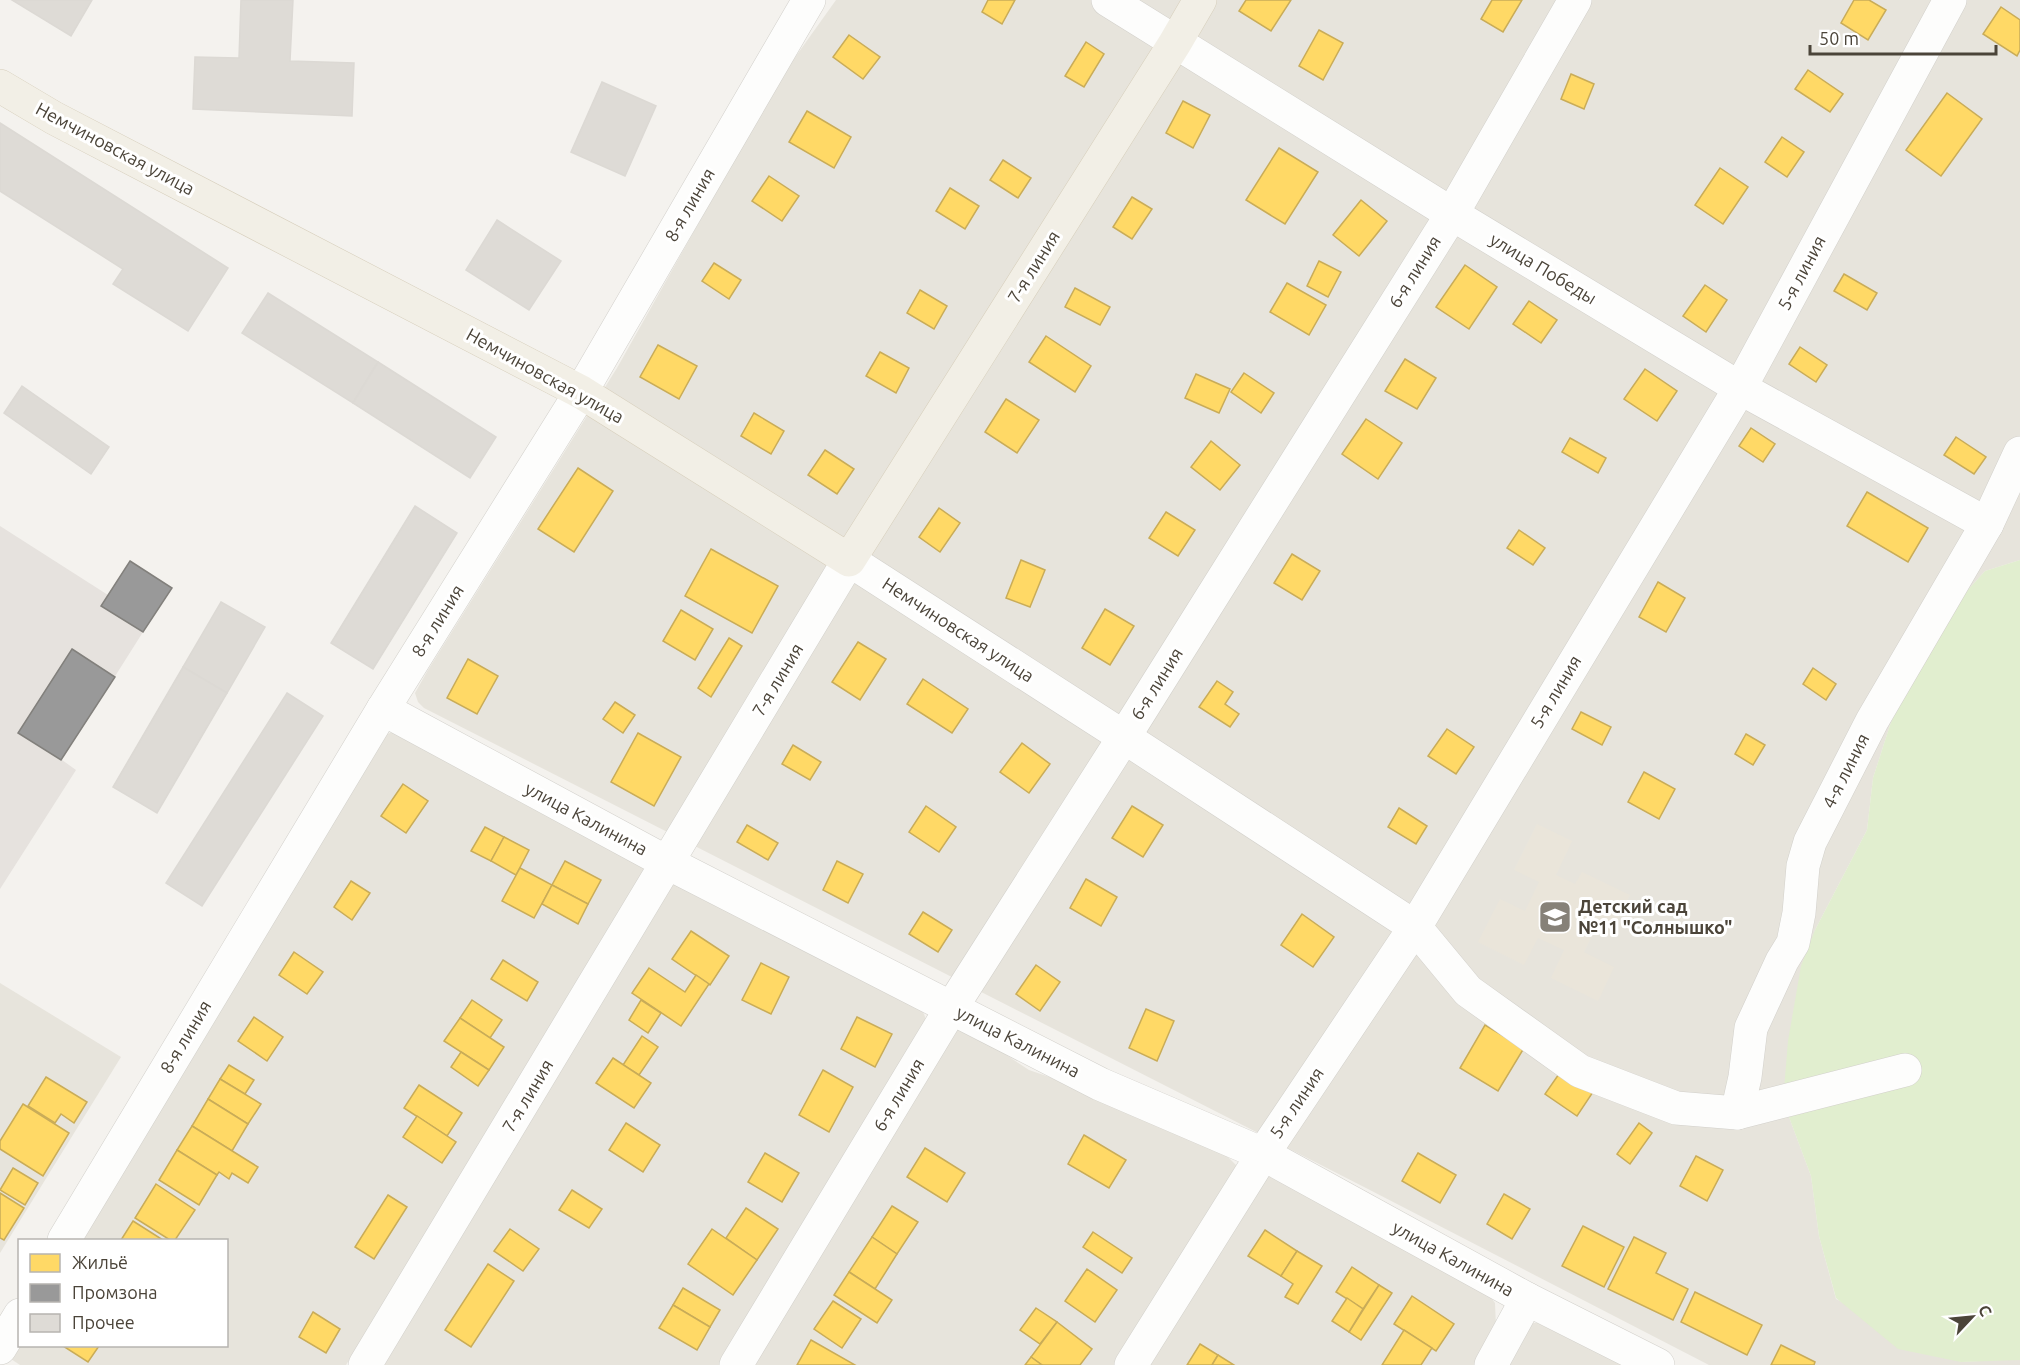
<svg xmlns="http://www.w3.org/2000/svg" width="2020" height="1365" viewBox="0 0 2020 1365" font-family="Ubuntu,sans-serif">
  <rect width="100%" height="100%" fill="#f4f2ee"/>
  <g fill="#e7e4dc">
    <polygon points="836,0 2020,0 2020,560 1985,571 1948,612 1910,678 1890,725 1873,778 1867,830 1815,930 1783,1101 1811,1176 1819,1236 1836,1299 1961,1362 2016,1359 2020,1360 2020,1365 1709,1365 1366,1188 424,708 418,702 415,693 428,670 617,368 781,77"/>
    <polygon points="393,732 647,870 346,1365 20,1365 8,1357 20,1346 226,1346 226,1240 75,1240 378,737"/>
    <polygon points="678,880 918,1005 924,1014 929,1028 722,1365 377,1365 668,890"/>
    <polygon points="0,983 121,1057 0,1253"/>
    <polygon points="964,1027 1029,1070 1064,1082 1224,1153 1237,1166 1118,1365 754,1365 954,1031"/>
    <polygon points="1265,1171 1489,1295 1495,1303 1496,1327 1479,1365 1145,1365"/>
    <polygon points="1532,1323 1551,1323 1634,1365 1499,1365"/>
  </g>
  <polygon fill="#e6e2de" points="0,526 108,595 102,606 143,632 62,760 76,770 0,889"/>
  <polygon fill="#eae5da" points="1537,824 1572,841 1556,875 1575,884 1582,872 1630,895 1612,931 1598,924 1584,952 1614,967 1598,1001 1551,978 1564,950 1538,938 1524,965 1478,942 1500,899 1525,911 1539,882 1514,870"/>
  <polygon fill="#e1eecf" points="2020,560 2020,1360 1961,1362 1898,1349 1836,1298 1819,1236 1811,1176 1783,1101 1788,1041 1801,966 1815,930 1867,830 1873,778 1890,725 1910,678 1948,612 1985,571"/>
  <g fill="#ffd966" stroke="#c9ac58" stroke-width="1.5">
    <polygon points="988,0 1015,0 1002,24 982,12"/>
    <polygon points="1246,0 1291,0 1271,31 1239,11"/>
    <polygon points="1492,0 1522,0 1503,32 1481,19"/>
    <polygon points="1854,0 1869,0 1886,10 1868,40 1841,23"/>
    <polygon points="2001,7 2020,20 2020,50 2017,56 1983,34"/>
    <polygon points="1319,30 1343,43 1323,80 1299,66"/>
    <polygon points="849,35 880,57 863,79 833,57"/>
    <polygon points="1086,42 1104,54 1084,87 1065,76"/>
    <polygon points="1808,70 1843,94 1830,112 1795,89"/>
    <polygon points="1571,74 1594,84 1584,109 1561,99"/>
    <polygon points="1947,93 1982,119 1941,176 1906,150"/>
    <polygon points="1183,101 1210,115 1193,148 1166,133"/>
    <polygon points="807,111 851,137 834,168 789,142"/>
    <polygon points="1782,137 1804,152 1787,177 1765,162"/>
    <polygon points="1279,148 1318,172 1285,224 1246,200"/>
    <polygon points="1003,160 1031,178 1018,198 990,180"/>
    <polygon points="1720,168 1748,187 1723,224 1695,205"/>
    <polygon points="769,176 799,196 782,221 752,201"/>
    <polygon points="950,188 979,206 965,229 936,211"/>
    <polygon points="1132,197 1152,209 1132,239 1113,227"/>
    <polygon points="1361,200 1387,221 1359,256 1333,235"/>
    <polygon points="1319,261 1341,272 1328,297 1307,286"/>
    <polygon points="714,263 741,280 729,299 702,281"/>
    <polygon points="1465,265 1497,287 1469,329 1436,307"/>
    <polygon points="1844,274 1877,293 1867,310 1834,291"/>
    <polygon points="1287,283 1326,305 1309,335 1270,312"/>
    <polygon points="1705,285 1727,300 1706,332 1683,316"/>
    <polygon points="1075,288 1110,307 1100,325 1065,307"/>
    <polygon points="920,290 947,306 934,329 907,313"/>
    <polygon points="1529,301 1557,320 1541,343 1513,324"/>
    <polygon points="1046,336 1091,366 1075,392 1029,362"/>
    <polygon points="658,345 697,366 679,399 640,377"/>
    <polygon points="1800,347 1827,365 1816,382 1789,364"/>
    <polygon points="880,352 909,368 896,393 866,376"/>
    <polygon points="1405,359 1436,378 1417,409 1385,391"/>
    <polygon points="1645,369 1677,391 1657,421 1624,399"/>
    <polygon points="1244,373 1274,393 1261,413 1231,392"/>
    <polygon points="1196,374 1230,389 1219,413 1185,398"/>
    <polygon points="1006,399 1039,420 1017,453 985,432"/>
    <polygon points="754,413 784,431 771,454 741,436"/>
    <polygon points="1366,419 1402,443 1378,479 1342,454"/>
    <polygon points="1751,428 1775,444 1763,462 1739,446"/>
    <polygon points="1956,437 1986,457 1974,474 1944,455"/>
    <polygon points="1570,438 1606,458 1598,473 1562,452"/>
    <polygon points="1211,441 1240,465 1220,490 1191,467"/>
    <polygon points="825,450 854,469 837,494 808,475"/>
    <polygon points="578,468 613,491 574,552 538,529"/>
    <polygon points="1867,492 1928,528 1908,562 1847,526"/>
    <polygon points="939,508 960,523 940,552 919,537"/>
    <polygon points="1166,512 1195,530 1178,556 1149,538"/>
    <polygon points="1519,530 1545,548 1533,565 1507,548"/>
    <polygon points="711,549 778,586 752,633 685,596"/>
    <polygon points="1292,554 1320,571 1302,600 1274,583"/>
    <polygon points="1021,560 1045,570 1030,607 1006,598"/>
    <polygon points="1658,582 1685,598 1666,632 1639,617"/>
    <polygon points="1105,609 1134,626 1110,665 1082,648"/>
    <polygon points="681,610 713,629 695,660 663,641"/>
    <polygon points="729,638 742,646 711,697 698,688"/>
    <polygon points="858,642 886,659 860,700 832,682"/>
    <polygon points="468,659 498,676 477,714 447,698"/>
    <polygon points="1813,668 1836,684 1826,700 1803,684"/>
    <polygon points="923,679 968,709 952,733 907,704"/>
    <polygon points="1217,681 1233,692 1225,704 1239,714 1230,727 1199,707"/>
    <polygon points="615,702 635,715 623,733 603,719"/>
    <polygon points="1581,712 1611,727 1602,745 1572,729"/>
    <polygon points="1447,729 1474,747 1456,774 1428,756"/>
    <polygon points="638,733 681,757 654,806 611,782"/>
    <polygon points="1746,734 1765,745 1753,765 1735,754"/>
    <polygon points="1022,743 1050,764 1029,793 1000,772"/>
    <polygon points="793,745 821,762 810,780 782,764"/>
    <polygon points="1644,772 1675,789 1659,819 1628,802"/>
    <polygon points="403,784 428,801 406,833 381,816"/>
    <polygon points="926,806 956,827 939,852 909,832"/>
    <polygon points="1132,806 1163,825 1143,857 1112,838"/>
    <polygon points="1399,808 1427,826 1416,844 1388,827"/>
    <polygon points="747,825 778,843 768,860 737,842"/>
    <polygon points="485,827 504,837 491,861 471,851"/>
    <polygon points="504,837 529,850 516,875 491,861"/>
    <polygon points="565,861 601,880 588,904 552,885"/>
    <polygon points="837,861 863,874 848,903 823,890"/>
    <polygon points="520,868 552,885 534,918 502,901"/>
    <polygon points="1086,879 1117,897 1101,926 1070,908"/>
    <polygon points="351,881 370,893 352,920 334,907"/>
    <polygon points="552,885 588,904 578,924 542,904"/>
    <polygon points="923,912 952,930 938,952 909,934"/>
    <polygon points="1302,914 1334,937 1313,967 1281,945"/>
    <polygon points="691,931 729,956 710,985 672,959"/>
    <polygon points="294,952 323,972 307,994 279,975"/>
    <polygon points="503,960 538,982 527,1001 491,979"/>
    <polygon points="761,963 789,977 771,1014 742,1000"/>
    <polygon points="1036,965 1060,982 1040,1011 1016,994"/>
    <polygon points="649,968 685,992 696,975 709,984 681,1026 632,993"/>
    <polygon points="472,1000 502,1020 490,1038 460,1018"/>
    <polygon points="641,1000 661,1013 648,1033 629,1020"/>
    <polygon points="1146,1009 1174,1021 1157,1061 1129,1048"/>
    <polygon points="254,1017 283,1037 267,1061 238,1041"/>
    <polygon points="857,1017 892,1034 875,1067 841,1049"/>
    <polygon points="460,1018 504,1047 489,1070 444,1041"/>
    <polygon points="1485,1025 1524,1048 1498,1091 1460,1068"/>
    <polygon points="642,1036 658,1047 639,1075 623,1065"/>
    <polygon points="461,1052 489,1070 478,1086 451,1067"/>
    <polygon points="613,1058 651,1083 634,1108 596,1083"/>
    <polygon points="229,1065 254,1080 245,1094 220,1079"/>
    <polygon points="823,1070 853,1087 829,1132 799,1115"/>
    <polygon points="1561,1071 1593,1092 1577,1116 1545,1094"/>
    <polygon points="46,1077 87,1102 74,1123 61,1114 55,1123 28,1106"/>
    <polygon points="220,1079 261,1104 248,1124 208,1099"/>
    <polygon points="419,1085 462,1113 447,1136 404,1108"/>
    <polygon points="208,1099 248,1124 232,1151 192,1126"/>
    <polygon points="23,1104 69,1133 43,1176 0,1149 0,1141"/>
    <polygon points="417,1116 456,1142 442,1163 403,1137"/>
    <polygon points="626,1123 660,1145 643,1172 609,1150"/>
    <polygon points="1639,1123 1652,1133 1630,1164 1617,1154"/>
    <polygon points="192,1126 258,1167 248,1183 232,1173 229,1179 219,1172 217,1175 177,1150"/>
    <polygon points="1084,1135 1126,1160 1109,1188 1068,1164"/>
    <polygon points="925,1148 965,1173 947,1202 907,1177"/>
    <polygon points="177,1150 217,1175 199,1205 159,1180"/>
    <polygon points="765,1153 799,1173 782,1202 748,1182"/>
    <polygon points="1418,1153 1456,1175 1440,1203 1402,1181"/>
    <polygon points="1696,1156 1723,1170 1707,1201 1680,1186"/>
    <polygon points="13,1168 38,1183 25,1205 0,1190"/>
    <polygon points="156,1184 195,1210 175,1240 170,1240 135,1218"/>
    <polygon points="572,1190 602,1209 589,1228 559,1210"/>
    <polygon points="0,1193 24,1208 4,1240 0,1238"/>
    <polygon points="1504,1194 1530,1209 1512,1239 1487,1224"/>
    <polygon points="388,1195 407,1207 374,1259 355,1247"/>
    <polygon points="892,1206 918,1222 897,1254 872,1237"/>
    <polygon points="746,1208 778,1229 757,1260 726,1238"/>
    <polygon points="133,1221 163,1240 121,1240"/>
    <polygon points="1583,1226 1624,1247 1604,1287 1562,1266"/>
    <polygon points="510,1229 539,1249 523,1271 494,1251"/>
    <polygon points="712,1229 757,1260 733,1295 688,1264"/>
    <polygon points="1265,1230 1297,1251 1281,1276 1248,1256"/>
    <polygon points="1093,1232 1132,1258 1122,1273 1083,1247"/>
    <polygon points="872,1237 897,1254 875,1289 849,1272"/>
    <polygon points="1634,1237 1666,1253 1656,1273 1688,1289 1673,1320 1608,1289"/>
    <polygon points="1297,1251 1322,1266 1298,1304 1285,1297 1293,1284 1281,1276"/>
    <polygon points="488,1264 514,1281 471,1347 445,1330"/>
    <polygon points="1352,1267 1379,1285 1363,1309 1336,1292"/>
    <polygon points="1087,1269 1117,1290 1095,1322 1065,1301"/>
    <polygon points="849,1272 892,1300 877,1323 834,1295"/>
    <polygon points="1379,1285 1392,1293 1361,1340 1349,1332"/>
    <polygon points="683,1288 720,1310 710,1327 673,1305"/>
    <polygon points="1695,1292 1762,1325 1747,1355 1681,1322"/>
    <polygon points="1412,1296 1454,1324 1436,1351 1394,1324"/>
    <polygon points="1347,1298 1363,1309 1349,1332 1332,1321"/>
    <polygon points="833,1301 861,1319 842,1348 814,1329"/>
    <polygon points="673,1305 710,1327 697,1350 659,1328"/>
    <polygon points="1036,1308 1057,1322 1040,1344 1020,1330"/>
    <polygon points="313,1312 340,1329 326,1353 299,1337"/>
    <polygon points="1057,1322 1092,1349 1080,1365 1042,1365 1031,1357"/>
    <polygon points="1404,1330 1432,1348 1421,1365 1382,1365"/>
    <polygon points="811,1340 855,1365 797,1365"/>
    <polygon points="1200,1344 1218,1355 1212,1365 1187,1365"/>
    <polygon points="1781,1345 1815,1362 1814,1365 1771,1365"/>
    <polygon points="63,1346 99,1346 88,1362"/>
    <polygon points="1218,1355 1234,1365 1212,1365"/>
    <polygon points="1031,1357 1042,1365 1025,1365"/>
  </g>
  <g fill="#999" stroke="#82807c" stroke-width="1.5">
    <polygon points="130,561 172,588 143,632 101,606"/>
    <polygon points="72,649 115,677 61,760 18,733"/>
  </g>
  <g fill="#dedbd6" stroke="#dcd9d4" stroke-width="1.5">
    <polygon points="12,0 92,0 71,36"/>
    <polygon points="241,0 293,0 290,61 354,63 352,116 193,109 195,57 239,58"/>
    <polygon points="602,82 656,106 625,176 571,152"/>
    <polygon points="0,123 228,268 188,331 113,284 123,269 0,191"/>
    <polygon points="497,220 561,261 529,310 466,270"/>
    <polygon points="268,293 378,362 353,403 242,333"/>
    <polygon points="378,362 496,437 470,478 353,403"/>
    <polygon points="22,386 109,447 91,474 4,413"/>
    <polygon points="415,506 457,533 373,669 331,643"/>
    <polygon points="221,602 265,627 227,693 183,667"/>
    <polygon points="183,667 227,693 157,813 113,787"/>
    <polygon points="287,693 323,716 202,906 166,883"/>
  </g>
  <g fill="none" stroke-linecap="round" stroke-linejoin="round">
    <g stroke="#d2d0cb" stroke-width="34">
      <g id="minor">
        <polyline points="1108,0 1452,214 1740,388 1987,524"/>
        <polyline points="383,709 668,863 1100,1084 1263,1154 1527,1299 1658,1365"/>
        <polyline points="1737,1113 1745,1077 1751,1028 1782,961 1793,943 1799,913 1803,866 1810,842 1872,721 1987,524 2020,453"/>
        <polyline points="64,1240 383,709 581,392 809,0"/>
        <polyline points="0,1348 20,1315"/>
        <polyline points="365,1365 849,560 1124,737 1415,927 1468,991 1580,1071 1676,1108 1737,1113 1905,1070"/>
        <polyline points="736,1365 952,1007 1124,737 1452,214 1575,0"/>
        <polyline points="1131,1365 1263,1154 1415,927 1740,388 1950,0"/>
        <polyline points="1491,1365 1527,1299"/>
      </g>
    </g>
    <g stroke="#d6cebb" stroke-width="34">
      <polyline id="major" points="0,86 54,118 581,392 849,560 1175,43 1200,0"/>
    </g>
    <use href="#minor" stroke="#fdfdfc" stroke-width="33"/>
    <use href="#major" stroke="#f2efe6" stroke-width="33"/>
  </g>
  <defs>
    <g id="school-square" transform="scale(1.725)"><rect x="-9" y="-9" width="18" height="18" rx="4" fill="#868178" stroke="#fff"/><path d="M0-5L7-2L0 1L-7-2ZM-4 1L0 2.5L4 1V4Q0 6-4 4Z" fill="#fff"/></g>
  </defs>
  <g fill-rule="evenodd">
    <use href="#school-square" x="1555" y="917"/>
  </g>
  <g text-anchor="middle" stroke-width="6" stroke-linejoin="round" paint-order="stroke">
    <g font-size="18" fill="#4b4439" stroke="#fff">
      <text transform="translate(115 149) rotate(28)" y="6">Немчиновская улица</text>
      <text transform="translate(690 205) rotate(-60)" y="6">8-я линия</text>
      <text transform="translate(1034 267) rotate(-58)" y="6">7-я линия</text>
      <text transform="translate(1543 269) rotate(31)" y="6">улица Победы</text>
      <text transform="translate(1415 272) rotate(-58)" y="6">6-я линия</text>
      <text transform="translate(1802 273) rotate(-62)" y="6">5-я линия</text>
      <text transform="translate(545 376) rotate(29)" y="6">Немчиновская улица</text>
      <text transform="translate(438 621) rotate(-58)" y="6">8-я линия</text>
      <text transform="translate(958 630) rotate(33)" y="6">Немчиновская улица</text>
      <text transform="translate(778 680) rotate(-59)" y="6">7-я линия</text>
      <text transform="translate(1157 684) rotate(-58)" y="6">6-я линия</text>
      <text transform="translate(1556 692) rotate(-59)" y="6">5-я линия</text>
      <text transform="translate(1846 771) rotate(-63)" y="6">4-я линия</text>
      <text transform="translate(586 819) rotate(28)" y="6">улица Калинина</text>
      <text transform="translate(186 1037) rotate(-59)" y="6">8-я линия</text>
      <text transform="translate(1018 1042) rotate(27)" y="6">улица Калинина</text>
      <text transform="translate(899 1095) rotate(-59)" y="6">6-я линия</text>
      <text transform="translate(528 1096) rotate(-59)" y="6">7-я линия</text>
      <text transform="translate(1297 1103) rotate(-56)" y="6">5-я линия</text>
      <text transform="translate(1453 1259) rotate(29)" y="6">улица Калинина</text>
    </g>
    <g font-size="18" font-weight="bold" fill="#4b4439" stroke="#fff" text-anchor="start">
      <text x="1578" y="913">Детский сад<tspan x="1578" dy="21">№11 "Солнышко"</tspan></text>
    </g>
  </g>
  <rect x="18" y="1239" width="210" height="108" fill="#ffffff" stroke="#b7b4b0" stroke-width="1.5"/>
  <rect x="30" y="1254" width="30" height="18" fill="#ffd966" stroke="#b7b4b0" stroke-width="1.5"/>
  <text x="72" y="1269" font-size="18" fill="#4b4439">Жильё</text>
  <rect x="30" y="1284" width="30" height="18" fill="#999999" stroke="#b7b4b0" stroke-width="1.5"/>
  <text x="72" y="1299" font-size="18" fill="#4b4439">Промзона</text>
  <rect x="30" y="1314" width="30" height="18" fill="#dedbd6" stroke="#b7b4b0" stroke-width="1.5"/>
  <text x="72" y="1329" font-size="18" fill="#4b4439">Прочее</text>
  <g transform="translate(1972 1317) rotate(64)" stroke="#ffffff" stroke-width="4.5" paint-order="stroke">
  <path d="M0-4.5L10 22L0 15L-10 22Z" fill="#4b4439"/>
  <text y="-9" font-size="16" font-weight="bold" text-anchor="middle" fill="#4b4439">С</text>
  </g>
  <path d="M1810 45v9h186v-9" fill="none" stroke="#4b4439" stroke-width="3"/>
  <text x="1819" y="45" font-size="18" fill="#4b4439" stroke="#ffffff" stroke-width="4.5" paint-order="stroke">50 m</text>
</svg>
